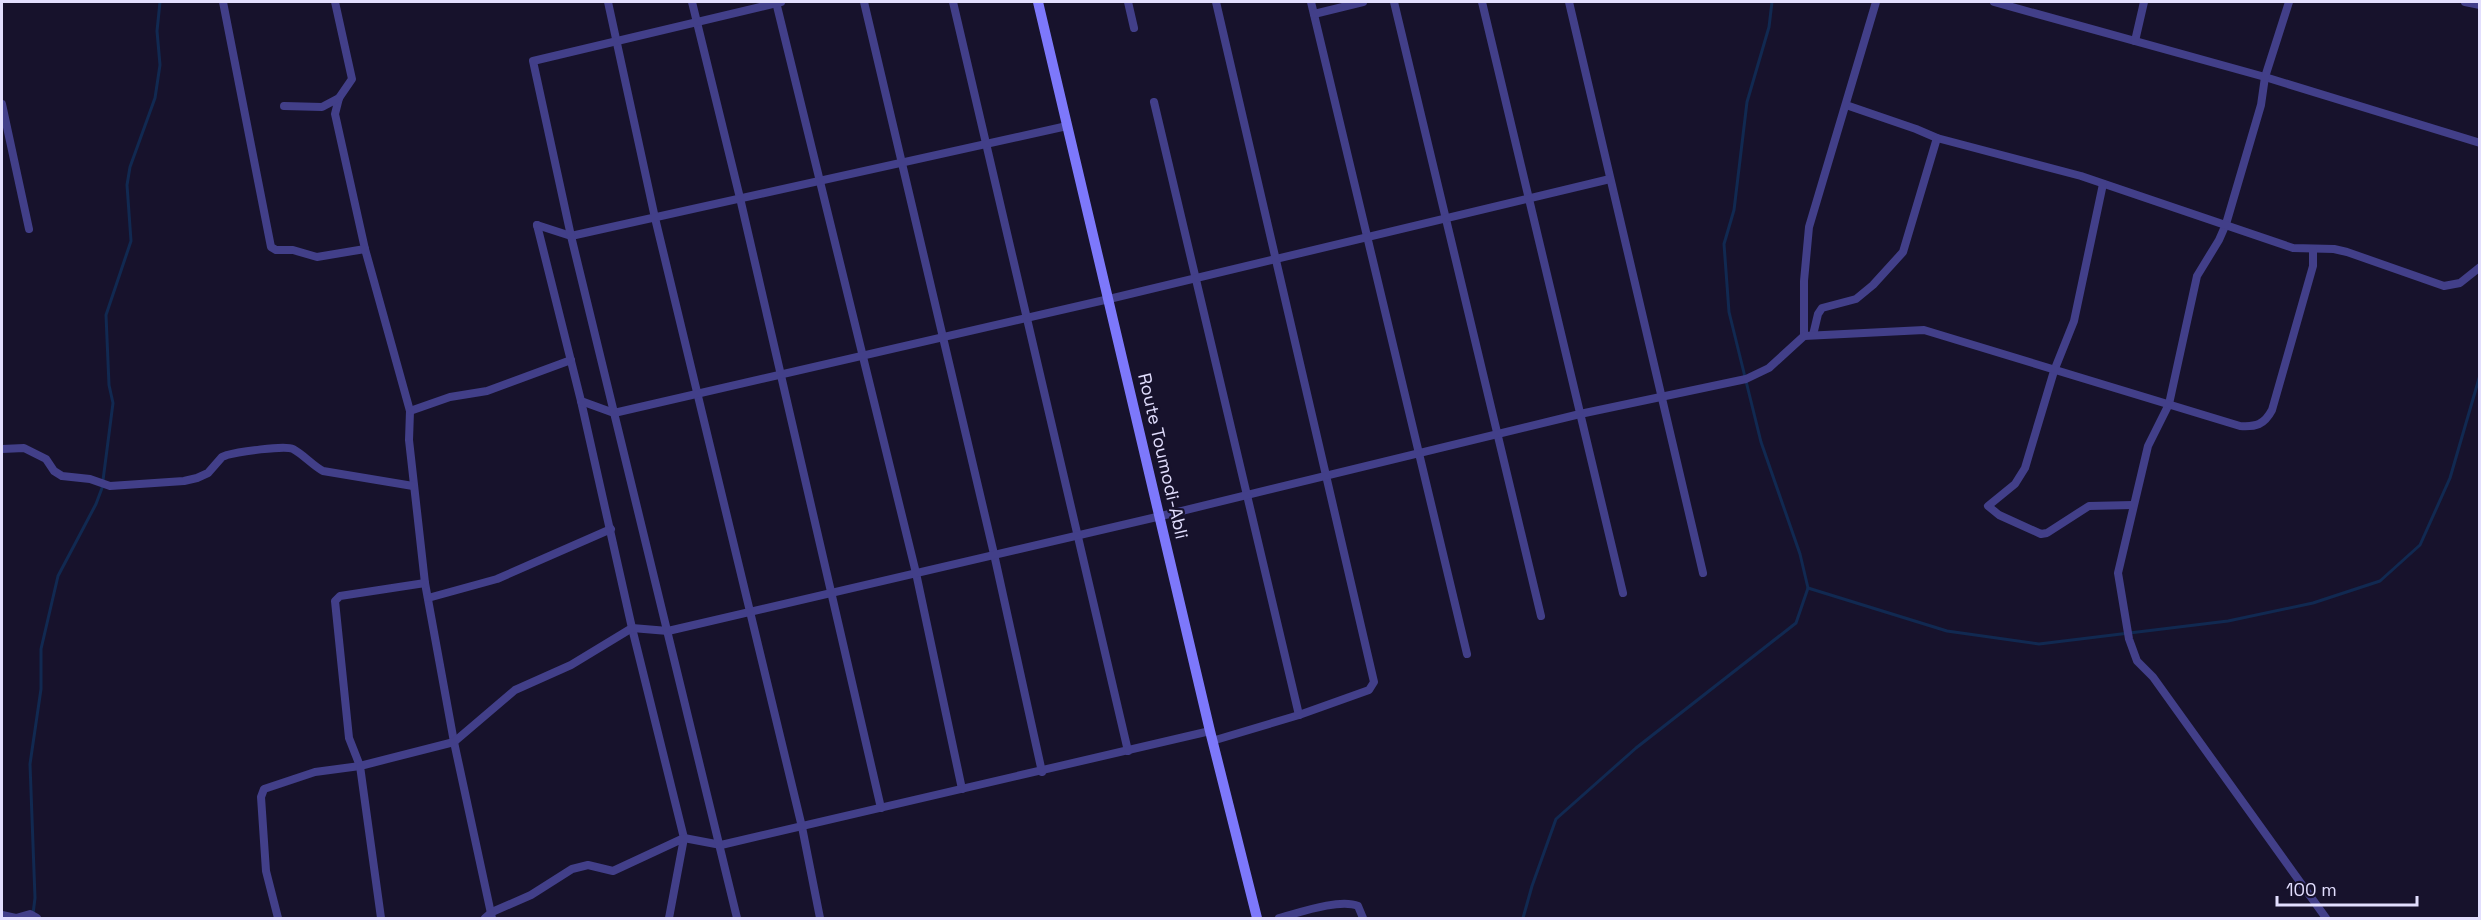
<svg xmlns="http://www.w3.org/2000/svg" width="2481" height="920" viewBox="0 0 2481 920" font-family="'Space Grotesk',sans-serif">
  <rect width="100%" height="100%" fill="#17122c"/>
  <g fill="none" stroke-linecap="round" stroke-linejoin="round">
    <g stroke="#112951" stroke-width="3">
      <polyline points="1808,588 1947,631 2039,644 2228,621 2313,603 2380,581 2420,545 2450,478 2480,375"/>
      <polyline points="33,914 35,898 30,764 41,689 41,649 58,576 96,504 102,488 113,403 109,385 106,315 131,241 127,185 130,167 155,98 160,65 157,31 160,2"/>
      <polyline points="1523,918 1532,886 1556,819 1636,748 1796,623 1808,588 1800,554 1761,442 1729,312 1724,244 1734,210 1747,102 1769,27 1772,2"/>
    </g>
    <g stroke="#423f89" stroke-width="8">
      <polyline points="223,2 271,247 276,250 293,250 317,257 365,249"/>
      <polyline points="335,2 352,79 339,98 335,114 365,249 410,411 409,440 425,583 454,742 492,918"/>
      <polyline points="608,2 655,218 802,827 820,918"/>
      <polyline points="692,2 740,198 881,808"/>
      <polyline points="776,2 916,573 962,789"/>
      <polyline points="864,2 994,554 1042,772"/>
      <polyline points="953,2 1128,751"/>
      <polyline points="1128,2 1134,28"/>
      <polyline points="1311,2 1467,654"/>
      <polyline points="1394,2 1541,616"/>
      <polyline points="1482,2 1623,593"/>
      <polyline points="1569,2 1703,573"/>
      <polyline points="1994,2 2265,77 2480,143"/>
      <polyline points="2289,2 2265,77 2261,105 2226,224 2219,240 2197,276 2169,404 2148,446 2118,573 2129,639 2137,661 2153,677 2326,918"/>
      <polyline points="2465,2 2480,5"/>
      <polyline points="1314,14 1363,2"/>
      <polyline points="2135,41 2144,2"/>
      <polyline points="1154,102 1299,715"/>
      <polyline points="2,104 29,229"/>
      <polyline points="1846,105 1916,129 1937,138 2081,176 2293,248 2334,249 2347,252 2444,286 2460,283 2480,267"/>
      <polyline points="284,106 322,107 339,98"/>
      <polyline points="2103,184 2074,321 2054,371 2025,468 2015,484 1988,506 1999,515 2041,534 2047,533 2089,506 2133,505"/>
      <polyline points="537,225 581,401 632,628 684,838 669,918"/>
      <polyline points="537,225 571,236 1067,126"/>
      <polyline points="1813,335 1818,314 1822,308 1856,299 1873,285 1903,252 1937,138"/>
      <polyline points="1804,336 1804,281 1809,227 1876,2"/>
      <polyline points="581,401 614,413 1109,299 1610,179"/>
      <polyline points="410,411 450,397 487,391 571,360"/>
      <path d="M2 449 24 448 46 459 54 471 62 476 90 479 110 486 184 481 197 478 208 473 222 457 227 455C237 452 285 445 293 449 304 455 312 465 323 471L413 486"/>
      <polyline points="428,598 497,579 611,529"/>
      <polyline points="1212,741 1299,715 1369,690 1374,682 1216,2"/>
      <polyline points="2,915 16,918 30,914 37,918"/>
      <polyline points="278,918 266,871 261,797 264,789 315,772 360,766 349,738 335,601 340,596 425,583"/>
      <path d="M381 918 360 766 454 742 515 690 571 665 632 628 668 631 1161 516 1580 414 1746 379 1769 368 1804 336 1924 330 2240 426C2256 427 2264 425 2272 410L2313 266V249"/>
      <polyline points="485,918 492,912 531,895 572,869 588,865 613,871 684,838 721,845 1210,731"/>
      <polyline points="737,918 571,236 533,61 781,2"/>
      <path d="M1279 918C1298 913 1340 898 1358 906L1363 918"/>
    </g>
    <polyline stroke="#7d78fb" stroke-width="10" points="1038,2 1210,731 1257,918"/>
  </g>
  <g text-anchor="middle" stroke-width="4.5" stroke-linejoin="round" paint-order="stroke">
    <g font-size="18" fill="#e2defe" stroke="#17122c">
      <text transform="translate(1163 456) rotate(77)" y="6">Route Toumodi-Abli</text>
    </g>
  </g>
  <rect width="2481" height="920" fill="none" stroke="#e2defe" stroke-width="6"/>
  <path d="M2277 896v9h140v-9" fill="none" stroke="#e2defe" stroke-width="3"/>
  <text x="2286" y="896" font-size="18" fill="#e2defe" stroke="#17122c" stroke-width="4.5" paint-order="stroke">100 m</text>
</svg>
